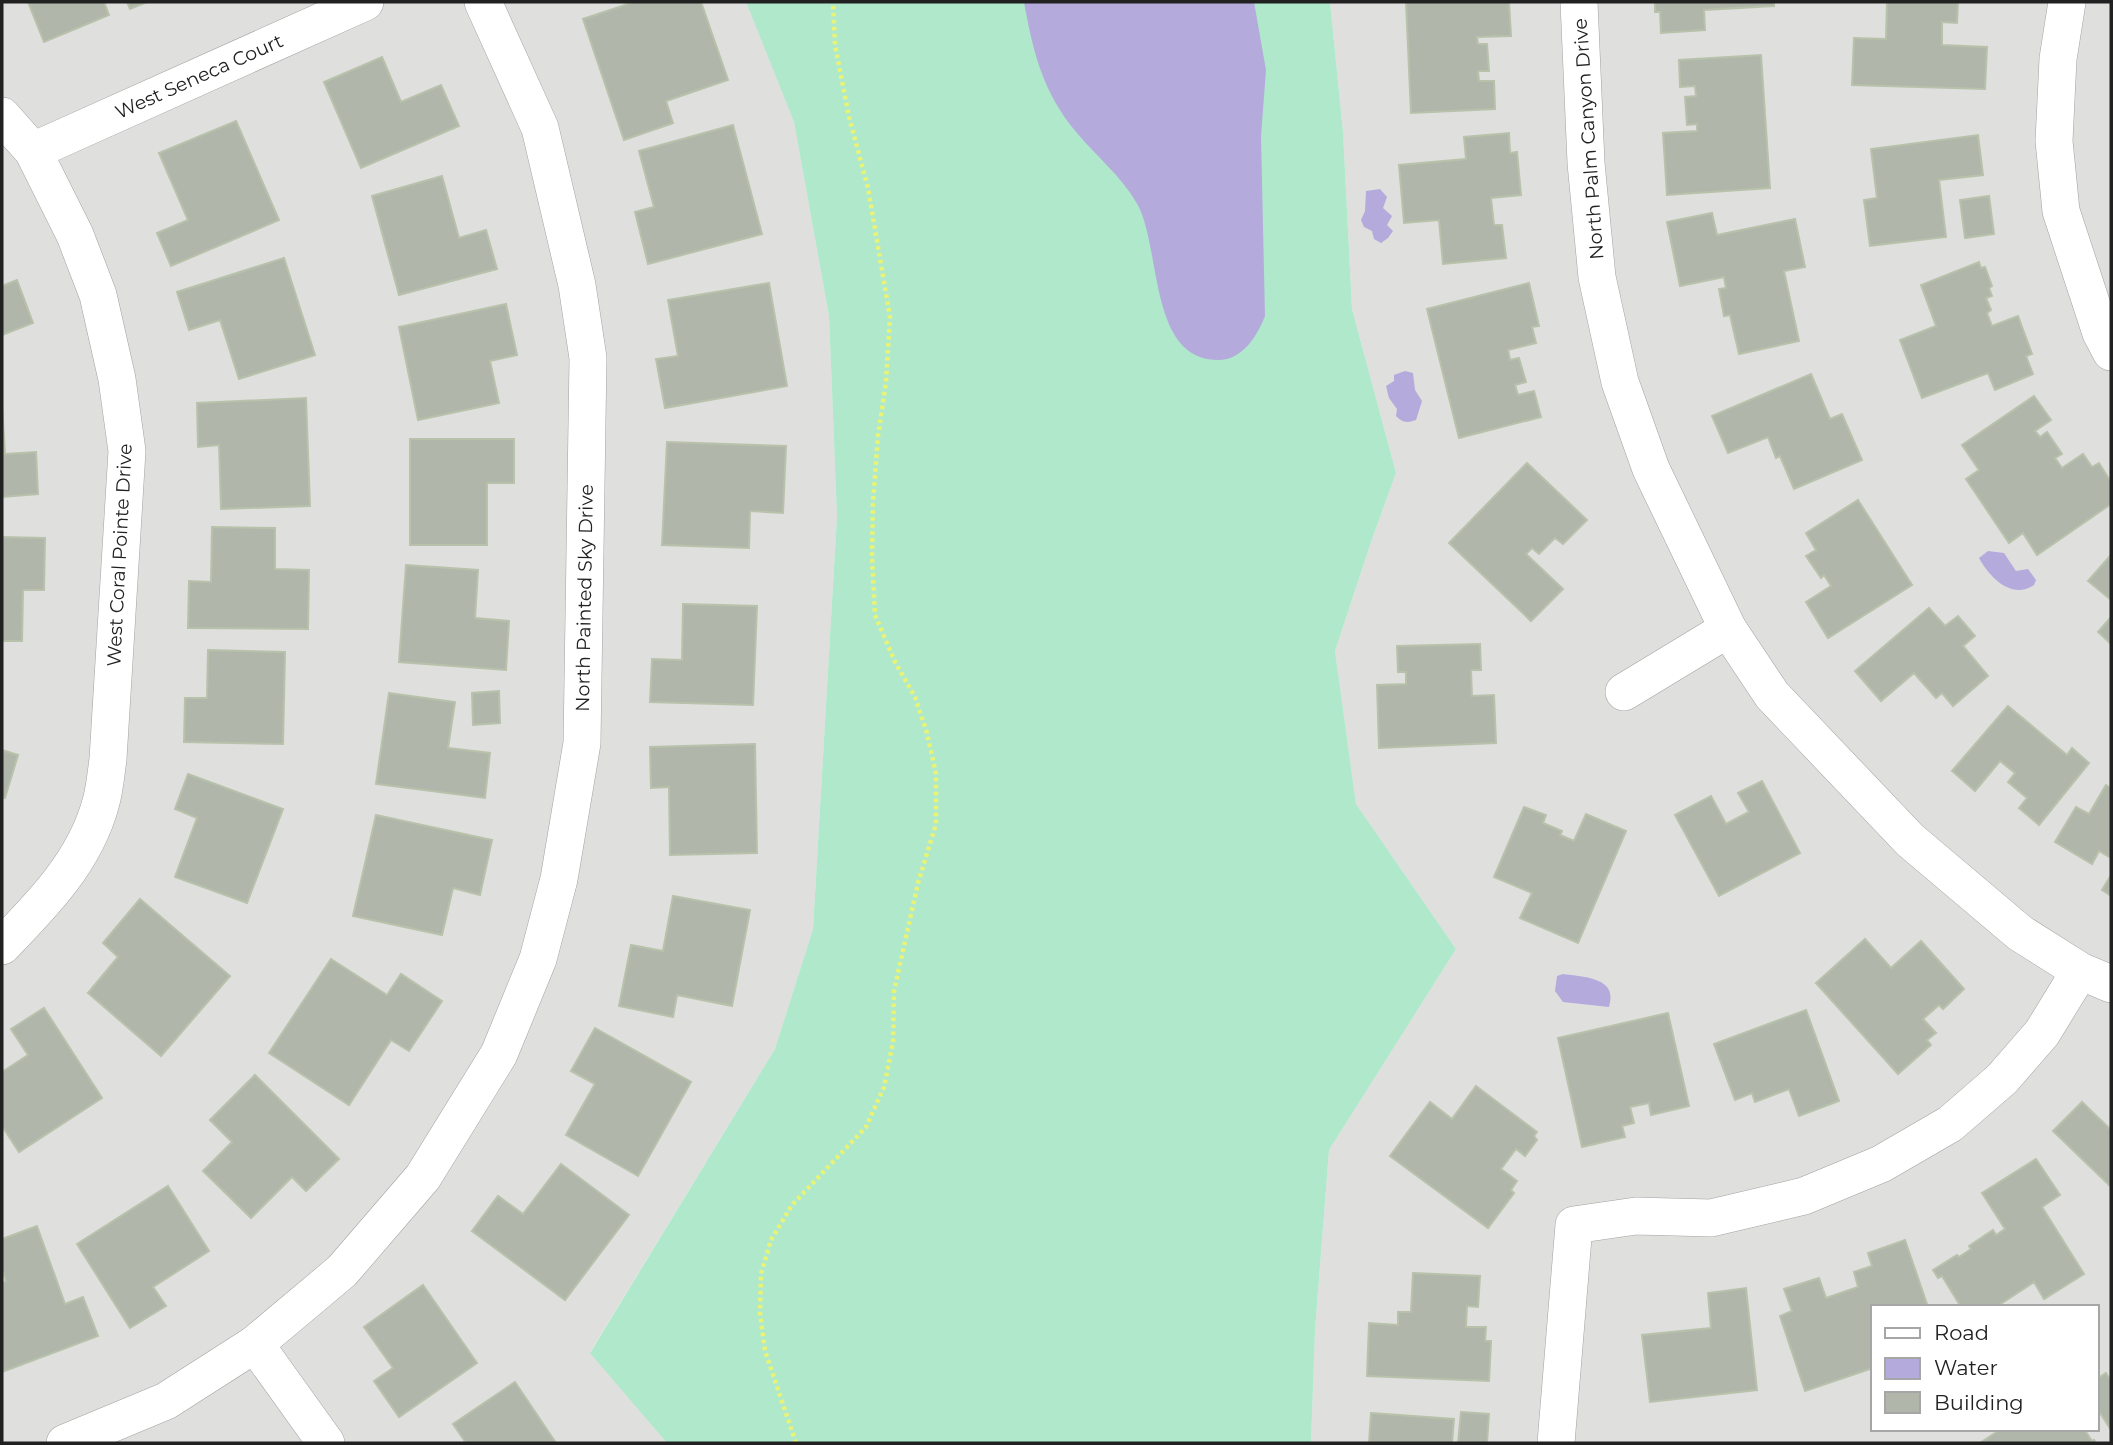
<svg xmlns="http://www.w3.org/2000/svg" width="2113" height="1445" viewBox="0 0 2113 1445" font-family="Montserrat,sans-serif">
  <rect width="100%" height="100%" fill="#ebf1e8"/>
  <g fill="#dfdfde" fill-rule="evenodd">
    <polygon points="2,2 746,2 794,122 829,316 837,516 813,929 775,1049 590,1352 667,1443 2,1443"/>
    <path d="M1330 2H2111V1443H1311L1315 1330 1329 1150 1456 949 1356 804 1335 651 1372 539 1396 473 1352 309 1343 132ZM1873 1307H2097V1429H1873Z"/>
  </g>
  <polygon fill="#b0e8cc" points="746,2 1330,2 1343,132 1352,309 1396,473 1372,539 1335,651 1356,804 1456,949 1329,1150 1315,1330 1311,1443 667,1443 590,1353 775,1049 813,929 837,516 829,316 794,122"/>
  <g fill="#b5aadc">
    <path d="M1024 2H1254L1266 70 1261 136 1265 316C1257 336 1243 360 1218 360 1147 360 1162 243 1136 202 1121 176 1096 156 1077 133 1043 93 1033 52 1024 2Z"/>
    <polygon points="1380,189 1387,197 1383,208 1392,216 1387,225 1393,231 1388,238 1381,243 1374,239 1372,231 1364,227 1361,220 1365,211 1366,191"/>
    <path d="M1405 371 1413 373 1415 390 1422 401 1416 420C1407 423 1403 423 1396 416L1397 409 1389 398 1386 386 1394 381V375Z"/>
    <path d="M1988 551 2004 553 2016 571 2028 569 2036 580 2034 585C2012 600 1990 578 1979 558Z"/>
    <path d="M1563 974C1583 977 1619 977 1609 1007L1563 1002 1555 991 1557 976Z"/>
  </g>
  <g fill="#b1b6aa" stroke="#b8c2ab" stroke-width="2">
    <polygon points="28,2 104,2 109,15 44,42"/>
    <polygon points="127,2 147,2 130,9"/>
    <polygon points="634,2 701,2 728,80 666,101 673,123 624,140 583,19"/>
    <polygon points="1406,2 1509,2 1511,36 1477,37 1478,44 1487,44 1489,71 1478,71 1479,81 1494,81 1495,109 1411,113"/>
    <polygon points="1655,2 1774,2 1774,6 1704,10 1705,30 1661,33 1660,12 1655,12"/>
    <polygon points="1887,2 1958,2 1957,23 1942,22 1942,45 1987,47 1985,89 1852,85 1854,38 1886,39"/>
    <polygon points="1761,55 1770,188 1667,195 1663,133 1697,131 1697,124 1687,125 1685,97 1696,96 1695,86 1680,87 1679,60"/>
    <polygon points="382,57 401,102 441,85 459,126 361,168 324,82"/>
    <polygon points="236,121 279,220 171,266 157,233 188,220 159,153"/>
    <polygon points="733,125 762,234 648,264 635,212 654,207 639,151"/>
    <polygon points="1509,133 1510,153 1517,152 1521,195 1491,198 1494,225 1502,225 1506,258 1443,264 1439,220 1404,223 1399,165 1466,159 1464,137"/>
    <polygon points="1978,135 1983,175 1939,180 1946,237 1870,246 1864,200 1877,198 1871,149"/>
    <polygon points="442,176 459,238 486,230 497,269 399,295 372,196"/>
    <polygon points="1989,196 1994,234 1965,238 1960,200"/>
    <polygon points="1712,213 1717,235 1795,219 1805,267 1784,271 1799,341 1739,354 1730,315 1724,316 1719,289 1726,288 1724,277 1680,286 1667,222"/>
    <polygon points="284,258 315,355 239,379 220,320 189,330 177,292"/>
    <polygon points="1979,262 1981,268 1985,267 1992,286 1989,288 1992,296 1986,298 1991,310 1987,313 1992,326 2018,316 2032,354 2026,356 2033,374 1995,390 1988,373 1922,398 1900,340 1936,326 1921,285"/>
    <polygon points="17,280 33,323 2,335 2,286"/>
    <polygon points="769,283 787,386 665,408 656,359 678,356 668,300"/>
    <polygon points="1529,283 1539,326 1532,327 1536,343 1508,350 1510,360 1519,358 1526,382 1515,385 1518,395 1534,391 1541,417 1459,438 1427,309"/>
    <polygon points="506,304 517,355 490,361 499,403 418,420 399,327"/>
    <polygon points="1811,374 1830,419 1842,414 1862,460 1794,489 1780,456 1776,458 1768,437 1728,453 1712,416"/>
    <polygon points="2034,396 2051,420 2035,431 2040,437 2047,432 2062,454 2055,458 2062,468 2083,454 2092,467 2099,463 2111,482 2111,504 2037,555 2023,533 2009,543 1966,479 1979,470 1962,445"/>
    <polygon points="306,398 310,506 221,509 219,445 198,447 197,403"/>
    <polygon points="2,406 5,454 36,452 38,494 2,497"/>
    <polygon points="410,439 514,439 514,483 487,483 487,545 410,545"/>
    <polygon points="667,442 786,446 783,513 750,511 749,548 662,545"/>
    <polygon points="1527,463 1587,520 1563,544 1555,538 1539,554 1532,548 1526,554 1563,589 1531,621 1449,543"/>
    <polygon points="1858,500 1912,585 1828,638 1806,602 1831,586 1824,575 1821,578 1806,556 1816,550 1806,533"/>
    <polygon points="212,527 275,528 275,569 309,570 308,629 188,628 189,581 211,582"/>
    <polygon points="2,537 45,538 44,590 23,590 22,641 2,641"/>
    <polygon points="2111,555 2111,600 2088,581"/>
    <polygon points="406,565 478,570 475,618 509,621 506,670 399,662"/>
    <polygon points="683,604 757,606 753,705 650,702 652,659 682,660"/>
    <polygon points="1929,608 1945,626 1958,616 1975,636 1963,646 1988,676 1953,706 1942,693 1936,698 1914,673 1881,701 1855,671"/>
    <polygon points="2111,617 2111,644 2098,632"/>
    <polygon points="1480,644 1481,670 1471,670 1472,696 1494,695 1496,743 1379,748 1377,685 1406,684 1406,672 1398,672 1397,646"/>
    <polygon points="208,650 285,652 283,744 184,742 185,698 207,698"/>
    <polygon points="499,691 500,723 473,725 472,693"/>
    <polygon points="389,693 455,702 448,748 490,753 485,798 376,784"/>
    <polygon points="2008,706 2067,755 2072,748 2089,763 2039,825 2019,808 2027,798 2008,782 2015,773 2000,761 1975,791 1952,771"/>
    <polygon points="755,744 757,853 670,855 669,787 651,788 650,747"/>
    <polygon points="2,750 18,755 5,798 2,797"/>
    <polygon points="188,774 283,809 247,903 175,877 197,818 175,809"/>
    <polygon points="1762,781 1800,853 1719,896 1675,815 1711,796 1726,824 1749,812 1738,793"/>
    <polygon points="2106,785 2111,788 2111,858 2099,851 2092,864 2055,842 2076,807 2089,814"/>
    <polygon points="1524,807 1546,815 1543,823 1562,831 1560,835 1574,841 1586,814 1626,831 1578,943 1520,918 1532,893 1494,877"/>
    <polygon points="376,815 492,840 480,895 453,888 442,935 353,916"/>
    <polygon points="2111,875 2111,896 2102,890"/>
    <polygon points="673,896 750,910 732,1006 677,995 673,1017 619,1006 631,945 663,951"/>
    <polygon points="140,899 230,976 161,1056 88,993 118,957 103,943"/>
    <polygon points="1865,939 1891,968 1921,941 1964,989 1943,1009 1939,1005 1923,1019 1936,1033 1927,1040 1931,1045 1898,1074 1816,983"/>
    <polygon points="331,959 387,995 401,974 442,1001 409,1051 391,1040 349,1105 269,1053"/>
    <polygon points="44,1008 102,1098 19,1152 2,1126 2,1072 28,1055 11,1029"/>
    <polygon points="1806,1010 1839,1101 1799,1116 1789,1089 1755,1102 1752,1093 1735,1100 1714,1044"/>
    <polygon points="1668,1013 1689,1106 1651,1115 1649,1103 1630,1107 1634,1123 1622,1126 1625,1137 1582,1147 1558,1038"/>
    <polygon points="595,1028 691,1082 638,1176 566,1135 595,1084 571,1071"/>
    <polygon points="255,1075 339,1159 306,1191 292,1177 251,1218 203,1171 232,1142 210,1120"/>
    <polygon points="1476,1086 1537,1132 1534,1136 1537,1140 1525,1156 1516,1149 1501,1169 1517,1181 1511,1190 1514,1193 1488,1228 1390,1156 1430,1102 1452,1119"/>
    <polygon points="2082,1102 2111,1130 2111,1187 2053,1131"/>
    <polygon points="2036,1159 2060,1195 2042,1207 2084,1274 2044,1299 2034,1282 1996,1307 1961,1307 1942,1276 1938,1278 1933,1270 1957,1255 1959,1257 1971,1249 1969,1246 1993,1230 1996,1235 2005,1229 1982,1193"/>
    <polygon points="561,1164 629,1215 565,1300 472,1231 498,1196 523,1214"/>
    <polygon points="168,1186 209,1251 153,1287 166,1306 130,1328 77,1244"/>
    <polygon points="37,1226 65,1304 83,1297 98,1336 2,1372 2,1283 6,1281 2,1269 2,1239"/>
    <polygon points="1905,1240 1928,1307 1873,1307 1873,1368 1805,1391 1780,1316 1792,1311 1784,1289 1819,1278 1826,1298 1858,1287 1854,1272 1872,1266 1868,1253"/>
    <polygon points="1413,1273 1480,1276 1478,1307 1467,1306 1466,1327 1486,1327 1485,1341 1491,1341 1489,1381 1367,1376 1369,1323 1398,1325 1398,1312 1411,1312"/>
    <polygon points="423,1285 477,1363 399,1417 374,1381 393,1368 364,1327"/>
    <polygon points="1746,1288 1757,1390 1650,1402 1642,1335 1711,1328 1708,1293"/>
    <polygon points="2106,1373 2109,1378 2111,1377 2111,1430 2097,1408 2097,1379"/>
    <polygon points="515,1382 556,1443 466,1443 453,1424"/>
    <polygon points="1461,1412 1489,1414 1487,1443 1458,1443"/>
    <polygon points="1371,1413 1454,1419 1452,1443 1369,1443"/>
    <polygon points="2001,1429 2084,1429 2092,1441 2094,1440 2096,1443 1980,1443"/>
  </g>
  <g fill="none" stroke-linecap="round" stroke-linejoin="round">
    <g stroke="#a2a2a2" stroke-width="38">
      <g id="minor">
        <polyline points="1579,2 1586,163 1597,277 1620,382 1651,469 1728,629 1772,695 1910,840 2020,933 2080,971 2111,984"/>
        <polyline points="2067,2 2058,59 2054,141 2061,211 2101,333 2111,352"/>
        <path d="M2 116 33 151 75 235 98 295 117 379 127 451 108 759C106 773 105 788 101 802 86 860 43 904 2 946"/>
        <polyline points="33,151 365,2"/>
        <polyline points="1624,692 1728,629"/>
        <polyline points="255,1344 326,1443"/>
        <polyline points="65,1443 166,1401 255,1344 342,1271 423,1177 499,1054 538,959 559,879 582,743 588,358 577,285 540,128 483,2"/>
        <polyline points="1556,1443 1574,1225 1636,1216 1711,1218 1804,1196 1881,1164 1950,1124 2002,1079 2042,1033 2080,971"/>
      </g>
    </g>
    <polyline stroke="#e9f475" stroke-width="4.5" stroke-dasharray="3.5 3.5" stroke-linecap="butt" points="796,1443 765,1351 760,1313 761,1274 771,1240 792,1205 866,1127 884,1087 893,1042 894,991 918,883 936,824 936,774 927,733 915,697 895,662 875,615 872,557 873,502 878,436 886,382 890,317 868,188 849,117 835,45 833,2"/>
    <use href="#minor" stroke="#fff" stroke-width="37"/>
  </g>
  <g text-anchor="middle" stroke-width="5" stroke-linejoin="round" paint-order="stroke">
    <g font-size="19" fill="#212121" stroke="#fff">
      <text transform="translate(199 76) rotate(-24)" y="7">West Seneca Court</text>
      <text transform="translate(1588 139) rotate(-94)" y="7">North Palm Canyon Drive</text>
      <text transform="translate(119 555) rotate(-87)" y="7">West Coral Pointe Drive</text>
      <text transform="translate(584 598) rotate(-89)" y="7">North Painted Sky Drive</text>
    </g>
  </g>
  <rect width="2113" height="1445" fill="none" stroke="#212121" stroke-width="7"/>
  <rect x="1871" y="1305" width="228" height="126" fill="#ffffff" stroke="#a6a6a6" stroke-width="2"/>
  <rect x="1885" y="1328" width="35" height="10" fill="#ffffff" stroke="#a6a6a6" stroke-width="2"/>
  <text x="1934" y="1340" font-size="21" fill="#212121">Road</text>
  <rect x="1885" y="1358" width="35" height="21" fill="#b5aadc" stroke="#a6a6a6" stroke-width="2"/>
  <text x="1934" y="1375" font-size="21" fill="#212121">Water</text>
  <rect x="1885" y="1392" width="35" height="21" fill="#b1b6aa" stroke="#a6a6a6" stroke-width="2"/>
  <text x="1934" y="1410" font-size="21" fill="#212121">Building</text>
</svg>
